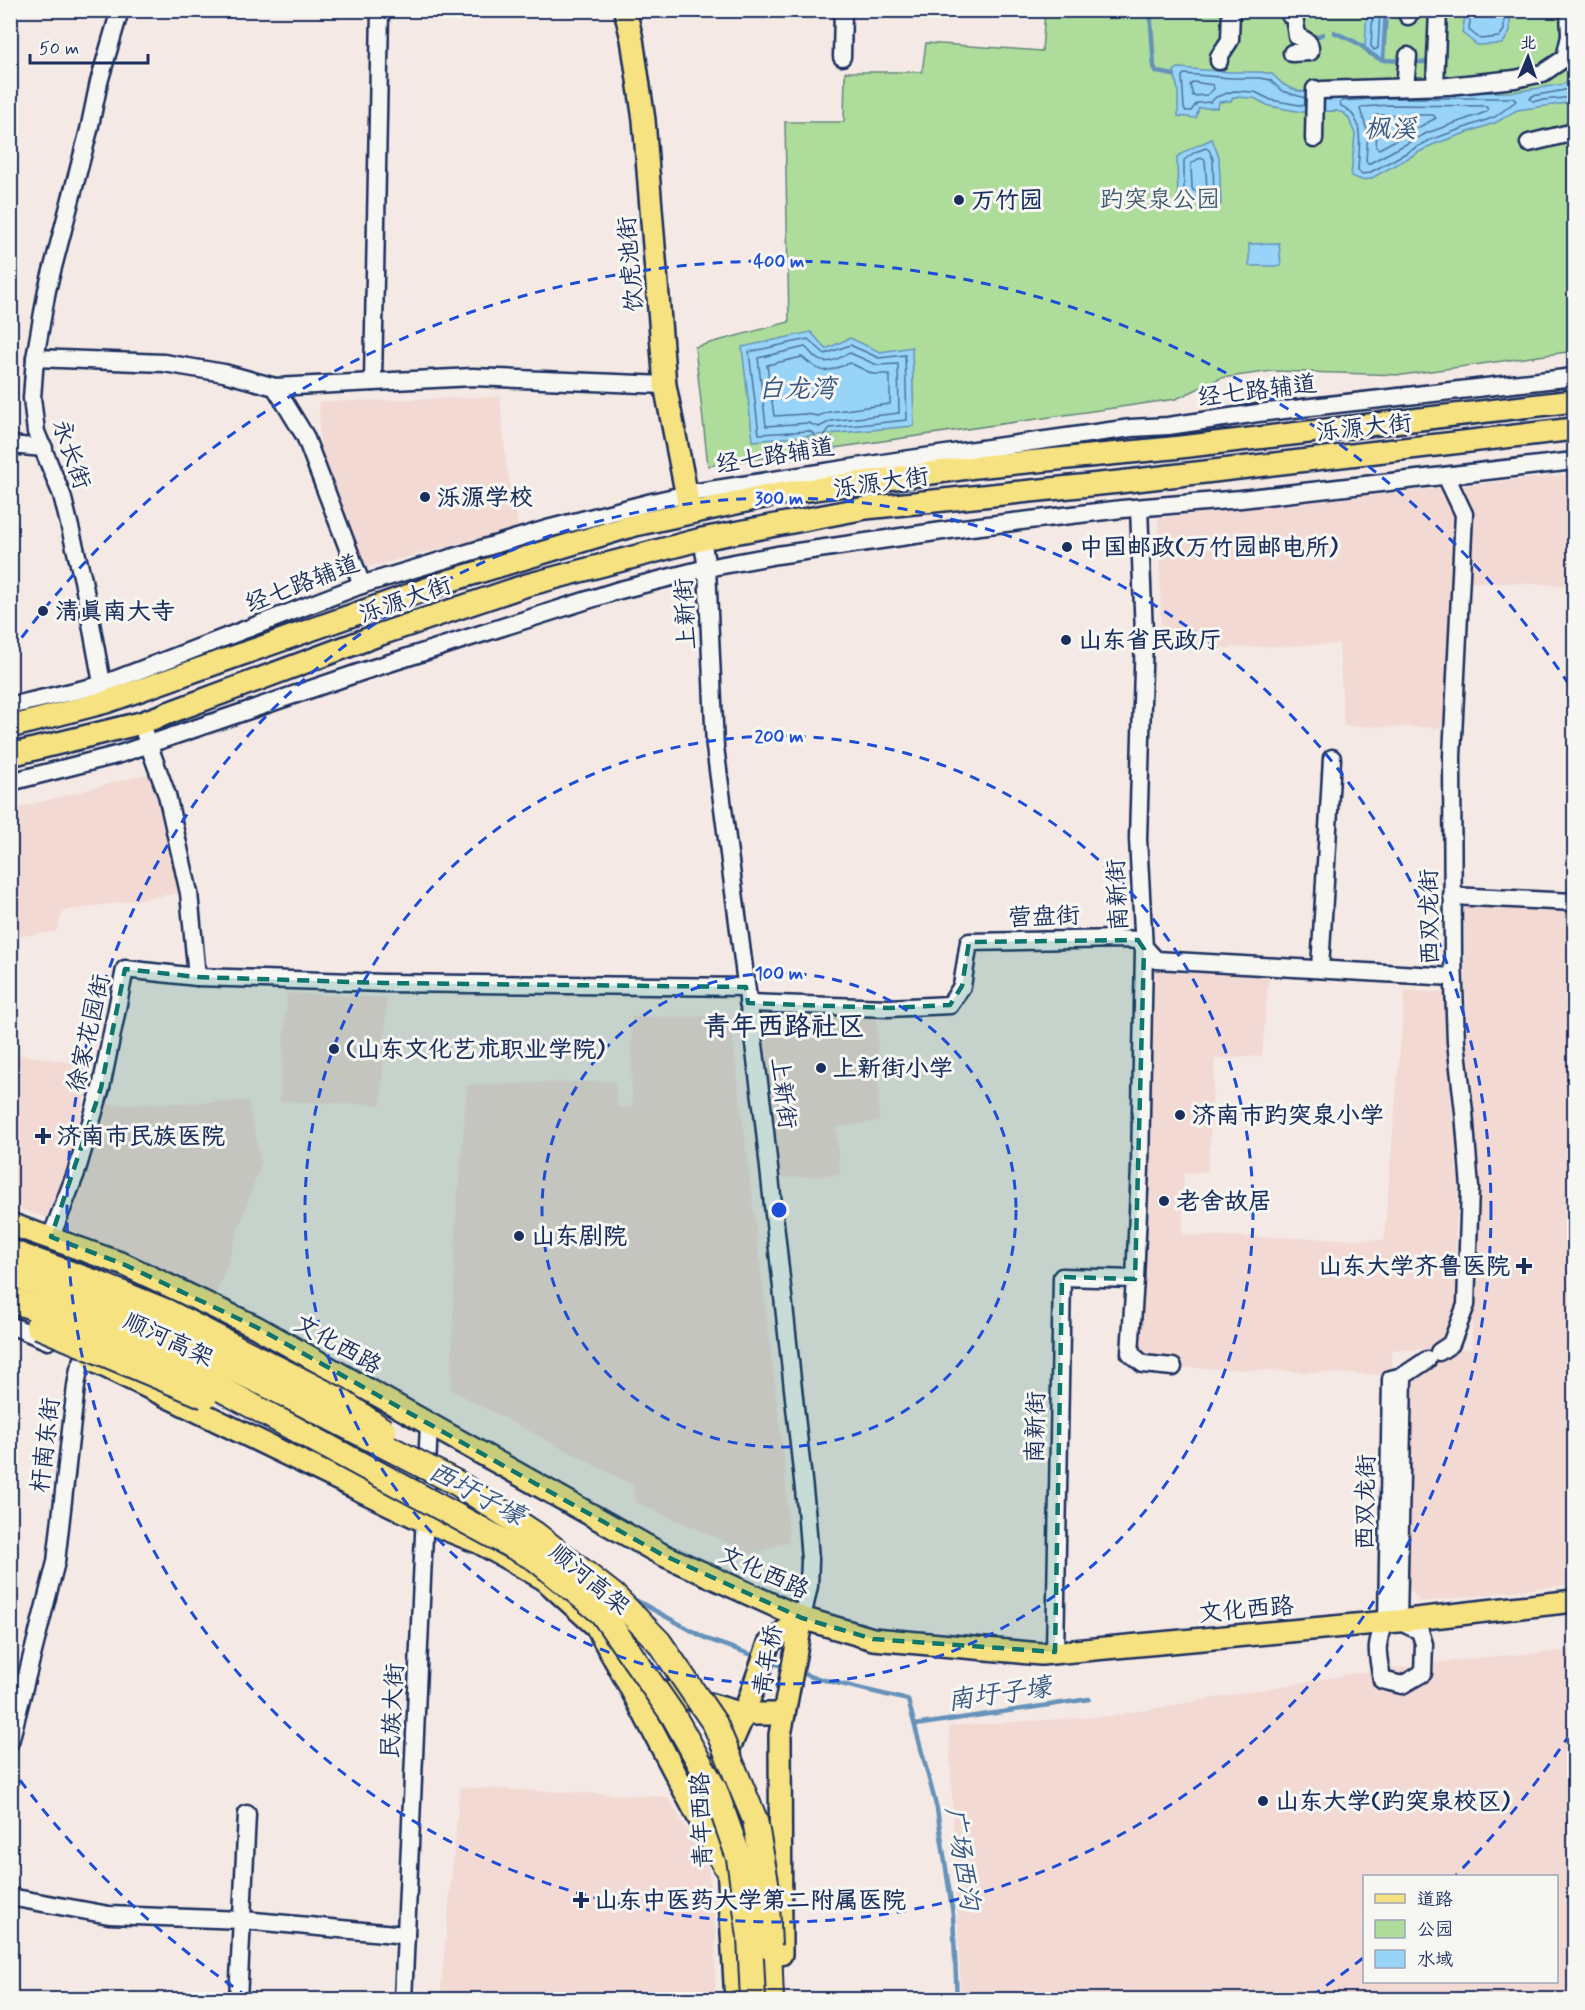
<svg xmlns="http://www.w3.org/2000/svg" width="1585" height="2010" viewBox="0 0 1585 2010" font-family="Mynerve,'LXGW WenKai TC',sans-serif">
  <rect width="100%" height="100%" fill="#f4e9e4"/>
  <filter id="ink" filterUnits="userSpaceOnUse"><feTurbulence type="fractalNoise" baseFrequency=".0167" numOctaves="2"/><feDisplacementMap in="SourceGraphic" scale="12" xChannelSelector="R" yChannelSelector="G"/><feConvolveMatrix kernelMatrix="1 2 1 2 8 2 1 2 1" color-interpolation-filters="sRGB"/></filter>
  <g filter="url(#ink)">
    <g fill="#f2d9d4" fill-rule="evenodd">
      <polygon points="500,397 506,464 519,529 363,568 320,448 319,402"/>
      <polygon points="1574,474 1574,585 1466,582 1458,728 1344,726 1339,644 1162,650 1158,518"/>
      <polygon points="150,773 180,893 63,911 56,932 11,937 11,810"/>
      <polygon points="1464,902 1574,911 1574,1584 1420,1602 1403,1579 1408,1384 1451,1350 1472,1349 1474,1183 1477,1148 1468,1097 1472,1093 1474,1082 1471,1078 1467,1044"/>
      <polygon points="1155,965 1269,972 1262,1056 1215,1059 1208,1171 1184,1174 1182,1235 1384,1240 1405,990 1448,993 1452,1109 1456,1126 1456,1168 1459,1179 1455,1242 1457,1314 1441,1349 1392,1350 1392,1375 1173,1367 1130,1353 1147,1180"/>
      <polygon points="287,993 387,998 381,1105 280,1101"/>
      <polygon points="757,1011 877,1014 879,1121 836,1128 840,1175 777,1178"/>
      <polygon points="730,1016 785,1468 789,1541 753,1554 635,1502 634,1486 451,1390 456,1207 462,1154 467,1085 615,1081 617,1107 632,1107 631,1017"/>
      <polygon points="10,1053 93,1066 53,1220 11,1206"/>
      <polygon points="248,1101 261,1163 217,1293 59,1228 105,1105"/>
      <path d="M1574 1650V1999H961L949 1726 1112 1716 1356 1673 1487 1657ZM1364 1876H1556V1982H1364Z"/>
      <polygon points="460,1787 668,1797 708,1866 716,1935 715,1999 440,1999"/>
    </g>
    <polygon fill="#aedc9b" stroke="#64867c" stroke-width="1.5" points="1045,11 1574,11 1574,351 1402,375 1272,371 1221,378 1176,399 708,466 695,347 789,322 785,122 844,122 845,72 922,72 926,43 1042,51"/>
    <g fill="#97d4f8" stroke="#6592ba" stroke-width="1.5">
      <polygon points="1367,11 1386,11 1383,60 1369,55 1365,48"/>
      <polygon points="1466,11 1508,11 1510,13 1510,32 1502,44 1477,45 1462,33"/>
      <polygon points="1178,68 1231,72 1261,72 1272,74 1284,85 1298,91 1321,94 1514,92 1564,84 1571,79 1574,71 1574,102 1517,110 1497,122 1432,145 1370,179 1362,180 1351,176 1355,134 1349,119 1344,113 1337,111 1302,112 1269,106 1254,98 1233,97 1231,101 1219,102 1218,108 1199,108 1196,118 1178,116 1178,91 1174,71"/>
      <path d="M1212 139 1219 157 1221 204H1178L1177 157C1190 147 1198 146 1212 139Z"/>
      <polygon points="1279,243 1281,266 1249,266 1249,244"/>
      <polygon points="811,332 826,349 850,338 880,352 912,347 914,426 753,441 742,347"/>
      <polygon points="832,437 835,452 811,455 809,439"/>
    </g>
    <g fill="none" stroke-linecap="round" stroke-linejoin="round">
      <g stroke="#4d719c" stroke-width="1.5">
        <polyline points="1373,10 1371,46 1374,50 1378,48 1380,10"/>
        <polyline points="1471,10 1469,30 1480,39 1499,37 1504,30 1504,10"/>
        <polygon points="1193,82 1213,85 1214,89 1207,95 1193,96 1190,85"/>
        <polyline points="1574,84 1565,90 1532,96 1530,99 1533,101 1574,97"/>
        <path d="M1388 98H1513L1516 101 1495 117 1430 140 1369 173 1362 174 1358 170C1359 148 1366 116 1341 106L1340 103 1342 101Z"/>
        <polygon points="1389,105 1485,106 1488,109 1486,112 1427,133 1368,164 1366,161 1368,133 1360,109 1362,107"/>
        <polyline points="1305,106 1271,100 1255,92 1234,91 1216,97 1211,102 1197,103 1191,111 1186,111 1184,108 1182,76 1184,74 1231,78 1260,78 1270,80 1282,91 1305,98"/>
        <polygon points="1375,115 1433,115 1436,118 1379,149 1376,147 1377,132 1373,119"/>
        <polygon points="1206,148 1209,150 1213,159 1214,197 1212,198 1186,198 1184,195 1184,160 1195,152"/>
        <polygon points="1198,159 1203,158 1205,160 1207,188 1204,191 1194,191 1192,188 1191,164"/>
        <polygon points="808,339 825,354 850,345 879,358 905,355 907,420 830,428 825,434 827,446 819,448 816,446 814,434 809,431 759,434 749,352"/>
        <path d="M805 347C809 350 812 355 816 358 827 367 840 357 850 353L877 365 898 364 899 413 831 421 819 427 808 423 766 426 758 358Z"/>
        <path d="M802 357C824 376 824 372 850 363L873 374H888L890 377V404L829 412 818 416 806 414 774 416 767 365Z"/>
      </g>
      <g stroke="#6592ba" stroke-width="4.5">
        <polyline points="1150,10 1154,67 1157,72 1174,75"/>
        <polyline points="1369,10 1380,10"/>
        <polyline points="1386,10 1383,60 1403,61"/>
        <path d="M1334 32C1342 36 1350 39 1357 43 1366 48 1370 55 1380 59"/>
        <polyline points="1313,38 1323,34"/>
        <polyline points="1412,62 1431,62 1431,60"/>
        <polyline points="630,1597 707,1639 758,1657"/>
        <polyline points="768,1661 786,1668"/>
        <polyline points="796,1671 812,1677 908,1700 937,1809 953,1915 957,2000"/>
        <polyline points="915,1725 1089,1699"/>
      </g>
      <g stroke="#1b2f5e" stroke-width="21">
        <g id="minor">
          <path d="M1290 10V15L1294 16 1297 36C1306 40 1311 42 1310 52L1292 53"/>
          <polyline points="1408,16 1408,10"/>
          <polyline points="842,57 843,10"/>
          <polyline points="1219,61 1219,57 1230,40 1231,10"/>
          <polyline points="1405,86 1408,56"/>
          <polyline points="1435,86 1438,10"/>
          <polyline points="1322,90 1448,86 1515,79 1543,73 1565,58 1570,36 1569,10"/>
          <polyline points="1314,139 1315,89"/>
          <polyline points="1529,143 1574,132"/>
          <polyline points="35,358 164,363 224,373 275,387 473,377 665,385"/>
          <polyline points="373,382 380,10"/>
          <polyline points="275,387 305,436 362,585"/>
          <polyline points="10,445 44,448"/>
          <polyline points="702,539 707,568 715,747 763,1113 806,1508 810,1560 809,1586 802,1618"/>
          <polyline points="104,694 83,580 62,495 36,432 32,398 35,358 47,290 89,130 99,82 120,10"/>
          <polyline points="10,706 101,685 364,584 547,529 652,502 697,492 896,461 1131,428 1168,426 1258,413 1574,377"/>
          <polyline points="145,735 167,795 189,893 197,977"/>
          <polyline points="10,782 120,754 364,671 616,591 707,568 777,555 963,528 1122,509 1241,499 1574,461"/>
          <polyline points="1452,896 1574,902"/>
          <polyline points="1320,969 1332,758"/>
          <polyline points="748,1003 888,1008 950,1005 962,986 969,942 1121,939 1138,940 1156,960 1453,977"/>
          <polyline points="51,1237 76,1173 101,1088 125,969 197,977 384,983 746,987"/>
          <polyline points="1135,1279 1140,1168 1144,949 1138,839 1144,634 1139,508"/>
          <polyline points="10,1325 48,1341"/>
          <polyline points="1439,1352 1451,1344 1466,1305 1470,1188 1464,1112 1456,1042 1453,957 1452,756 1464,514 1446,476"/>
          <path d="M1403 1376 1398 1621 1420 1631 1424 1644 1423 1673 1402 1685 1382 1680C1378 1655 1373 1644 1387 1622L1391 1379 1403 1376 1427 1360"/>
          <polyline points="1055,1652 1062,1277 1135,1279 1130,1353 1143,1364 1173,1367"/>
          <polyline points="10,1742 56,1562 76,1386 79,1369 92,1339"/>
          <polyline points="10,1897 109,1915 243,1920 406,1935"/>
          <polyline points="238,2000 247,1814"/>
          <polyline points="403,2000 429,1424"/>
        </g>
      </g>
      <g stroke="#1b2f5e" stroke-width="26">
        <g id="major">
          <polyline points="625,10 632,39 644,120 665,385 690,512"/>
          <polyline points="10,727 106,702 452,580 635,525 778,494 975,467 1172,448 1574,401"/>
          <polyline points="10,755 141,723 381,634 527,585 702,539 866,508 1119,482 1574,429"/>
          <polyline points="10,1224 123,1264 256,1327 661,1554 802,1618 873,1639 1041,1654 1398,1621 1574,1601"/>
          <polyline points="94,1361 424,1521 480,1543 544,1579 596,1626 627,1681 744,1714 784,1714"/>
          <polyline points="627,1681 724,1866"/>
          <polyline points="781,1954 780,1735 802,1618"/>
          <polyline points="736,2000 722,1764 744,1714 769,1643 802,1618"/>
        </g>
      </g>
      <g stroke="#1b2f5e" stroke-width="28">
        <polyline id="highway" points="769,1946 771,2000"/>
      </g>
      <use href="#minor" stroke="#f6f6f2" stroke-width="16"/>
      <use href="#major" stroke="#f6e281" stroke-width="21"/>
      <use href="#highway" stroke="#f6e281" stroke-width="24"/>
      <g stroke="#1b2f5e" stroke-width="28" stroke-linecap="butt">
        <g id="highway-bridge">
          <polyline points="10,1252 99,1284 165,1311 339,1400 384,1431"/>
          <polyline points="10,1273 148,1328 271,1387 457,1483 535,1534 614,1596 659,1642 715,1724 755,1820 766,1882 769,1946"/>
          <polyline points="10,1299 145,1348 536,1559 602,1613 673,1715 715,1790 739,1858 750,1937 753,2000"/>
          <polyline points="38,1326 205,1396"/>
        </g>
      </g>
      <use href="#highway-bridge" stroke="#f6e281" stroke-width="24"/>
    </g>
  </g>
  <path fill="#0f766e" fill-opacity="0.2" stroke="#0f766e" stroke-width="4.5" stroke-dasharray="12 8" stroke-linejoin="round" d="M1138 940 1144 949 1135 1279 1062 1277 1055 1652 873 1639 802 1618 661 1554 256 1327 123 1264 51 1237 101 1088 125 969 197 977 384 983 746 987 748 1003 888 1008 950 1005 962 986 969 942Z"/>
  <g fill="none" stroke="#1d4ed8" stroke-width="3" stroke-dasharray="10 8">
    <circle cx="779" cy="1210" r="237"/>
    <circle cx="779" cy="1210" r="474"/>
    <circle cx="779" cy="1210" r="712"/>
    <path d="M1570 1734A949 949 0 0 1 1456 1875M1363 1958A949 949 0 0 1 1310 1997M248 1997A949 949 0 0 1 11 1768M11 652A949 949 0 0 1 1570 686"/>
  </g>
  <g fill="#1b2f5e" stroke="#f6f6f2" stroke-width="2">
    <circle cx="959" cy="200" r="6"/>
    <circle cx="425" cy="497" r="6"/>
    <circle cx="1067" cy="547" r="6"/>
    <circle cx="43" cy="611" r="6"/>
    <circle cx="1066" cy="640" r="6"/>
    <circle cx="334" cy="1049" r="6"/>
    <circle cx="821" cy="1068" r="6"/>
    <circle cx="1180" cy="1115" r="6"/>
    <path d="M40 1127h6v6h6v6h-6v6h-6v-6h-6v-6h6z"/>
    <circle cx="1164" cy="1201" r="6"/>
    <circle cx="519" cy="1236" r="6"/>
    <path d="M1521 1257h6v6h6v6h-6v6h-6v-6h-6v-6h6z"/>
    <circle cx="1263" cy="1801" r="6"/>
    <path d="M578 1891h6v6h6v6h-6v6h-6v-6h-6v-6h6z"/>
  </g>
  <g text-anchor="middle" stroke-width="6" stroke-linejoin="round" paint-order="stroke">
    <g font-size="24" fill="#405a6d" stroke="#f6f6f2">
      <text x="1160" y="207">趵突泉公园</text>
    </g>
    <g font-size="24" font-weight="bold" fill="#1b2f5e" stroke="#f6f6f2" text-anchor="start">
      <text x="971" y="208">万竹园</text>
      <text x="437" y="505">泺源学校</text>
      <text x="1079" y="555">中国邮政(万竹园邮电所)</text>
      <text x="55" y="619">清真南大寺</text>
      <text x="1078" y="648">山东省民政厅</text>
      <text x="346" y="1057">(山东文化艺术职业学院)</text>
      <text x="833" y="1076">上新街小学</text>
      <text x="1192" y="1123">济南市趵突泉小学</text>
      <text x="57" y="1144">济南市民族医院</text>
      <text x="1176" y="1209">老舍故居</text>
      <text x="531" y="1244">山东剧院</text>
      <text x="1510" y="1274" text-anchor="end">山东大学齐鲁医院</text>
      <text x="1275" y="1809">山东大学(趵突泉校区)</text>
      <text x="594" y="1908">山东中医药大学第二附属医院</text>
    </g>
    <g font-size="24" fill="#1b2f5e" stroke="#f6f6f2">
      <text transform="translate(630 264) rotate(-95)" y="8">饮虎池街</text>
      <text transform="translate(1257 390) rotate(-7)" y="8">经七路辅道</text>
      <text transform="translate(1364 427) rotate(-6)" y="8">泺源大街</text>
      <text transform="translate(72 454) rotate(71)" y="8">永长街</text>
      <text transform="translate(775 455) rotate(-9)" y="8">经七路辅道</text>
      <text transform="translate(881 482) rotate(-8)" y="8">泺源大街</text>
      <text transform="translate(302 583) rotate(-21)" y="8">经七路辅道</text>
      <text transform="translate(405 599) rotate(-19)" y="8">泺源大街</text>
      <text transform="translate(685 614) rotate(-93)" y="8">上新街</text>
      <text transform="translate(1117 895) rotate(-93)" y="8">南新街</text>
      <text transform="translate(1044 916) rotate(-2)" y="8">营盘街</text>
      <text transform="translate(1429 917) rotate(-91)" y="8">西双龙街</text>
      <text transform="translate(88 1033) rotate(-77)" y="8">徐家花园街</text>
      <text transform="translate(784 1093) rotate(83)" y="8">上新街</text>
      <text transform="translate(169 1339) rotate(25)" y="8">顺河高架</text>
      <text transform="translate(338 1344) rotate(29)" y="8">文化西路</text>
      <text transform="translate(1035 1427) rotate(-89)" y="8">南新街</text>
      <text transform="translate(45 1445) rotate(-83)" y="8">杆南东街</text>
      <text transform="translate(1365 1502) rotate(-89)" y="8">西双龙街</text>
      <text transform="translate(764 1572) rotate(24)" y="8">文化西路</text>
      <text transform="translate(590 1579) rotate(40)" y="8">顺河高架</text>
      <text transform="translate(1246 1609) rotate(-5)" y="8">文化西路</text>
      <text transform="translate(767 1660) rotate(-80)" y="8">青年桥</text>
      <text transform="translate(392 1711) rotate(-87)" y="8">民族大街</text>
      <text transform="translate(701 1820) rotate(-92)" y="8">青年西路</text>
    </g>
    <g font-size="26" font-style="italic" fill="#3a5884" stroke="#f6f6f2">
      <text x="1390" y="137">枫溪</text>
      <text x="797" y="397">白龙湾</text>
      <text transform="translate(477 1493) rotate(28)" y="9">西圩子壕</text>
      <text transform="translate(999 1693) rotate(-8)" y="9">南圩子壕</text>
      <text transform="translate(963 1858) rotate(81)" y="9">广场西沟</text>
    </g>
    <g font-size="27" font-weight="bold" fill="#1b2f5e" stroke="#f6f6f2">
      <text x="784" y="1035">青年西路社区</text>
    </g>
  </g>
  <circle cx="779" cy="1210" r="9" fill="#1d4ed8" stroke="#f6f6f2" stroke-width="3"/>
  <g font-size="18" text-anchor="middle" font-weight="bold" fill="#1d4ed8" stroke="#f6f6f2" stroke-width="6" stroke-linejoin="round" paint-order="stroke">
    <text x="779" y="267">400 m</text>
    <text x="779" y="504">300 m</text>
    <text x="779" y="742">200 m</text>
    <text x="779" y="979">100 m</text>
  </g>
  <rect width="1585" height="2010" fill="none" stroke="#f6f6f2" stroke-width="36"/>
  <rect x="18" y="18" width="1549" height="1974" fill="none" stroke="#1b2f5e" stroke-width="2" filter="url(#ink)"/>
  <rect x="1363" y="1875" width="195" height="108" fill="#f6f6f2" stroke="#9ea6b7" stroke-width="1.5"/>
  <rect x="1375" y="1894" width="30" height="9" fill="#f6e281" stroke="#9ea6b7" stroke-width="1.5"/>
  <text x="1417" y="1905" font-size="18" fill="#1b2f5e">道路</text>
  <rect x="1375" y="1920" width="30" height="18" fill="#aedc9b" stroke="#9ea6b7" stroke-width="1.5"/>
  <text x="1417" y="1935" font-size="18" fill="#1b2f5e">公园</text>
  <rect x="1375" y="1950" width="30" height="18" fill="#97d4f8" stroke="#9ea6b7" stroke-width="1.5"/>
  <text x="1417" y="1965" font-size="18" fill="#1b2f5e">水域</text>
  <g transform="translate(1528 57) rotate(2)" stroke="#f6f6f2" stroke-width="4.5" paint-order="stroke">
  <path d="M0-4.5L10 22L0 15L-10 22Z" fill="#1b2f5e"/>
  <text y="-9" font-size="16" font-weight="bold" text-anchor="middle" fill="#1b2f5e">北</text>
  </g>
  <path d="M30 54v9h118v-9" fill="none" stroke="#1b2f5e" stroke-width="3"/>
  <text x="39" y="54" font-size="18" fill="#1b2f5e" stroke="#f6f6f2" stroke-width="4.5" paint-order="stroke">50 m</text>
</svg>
